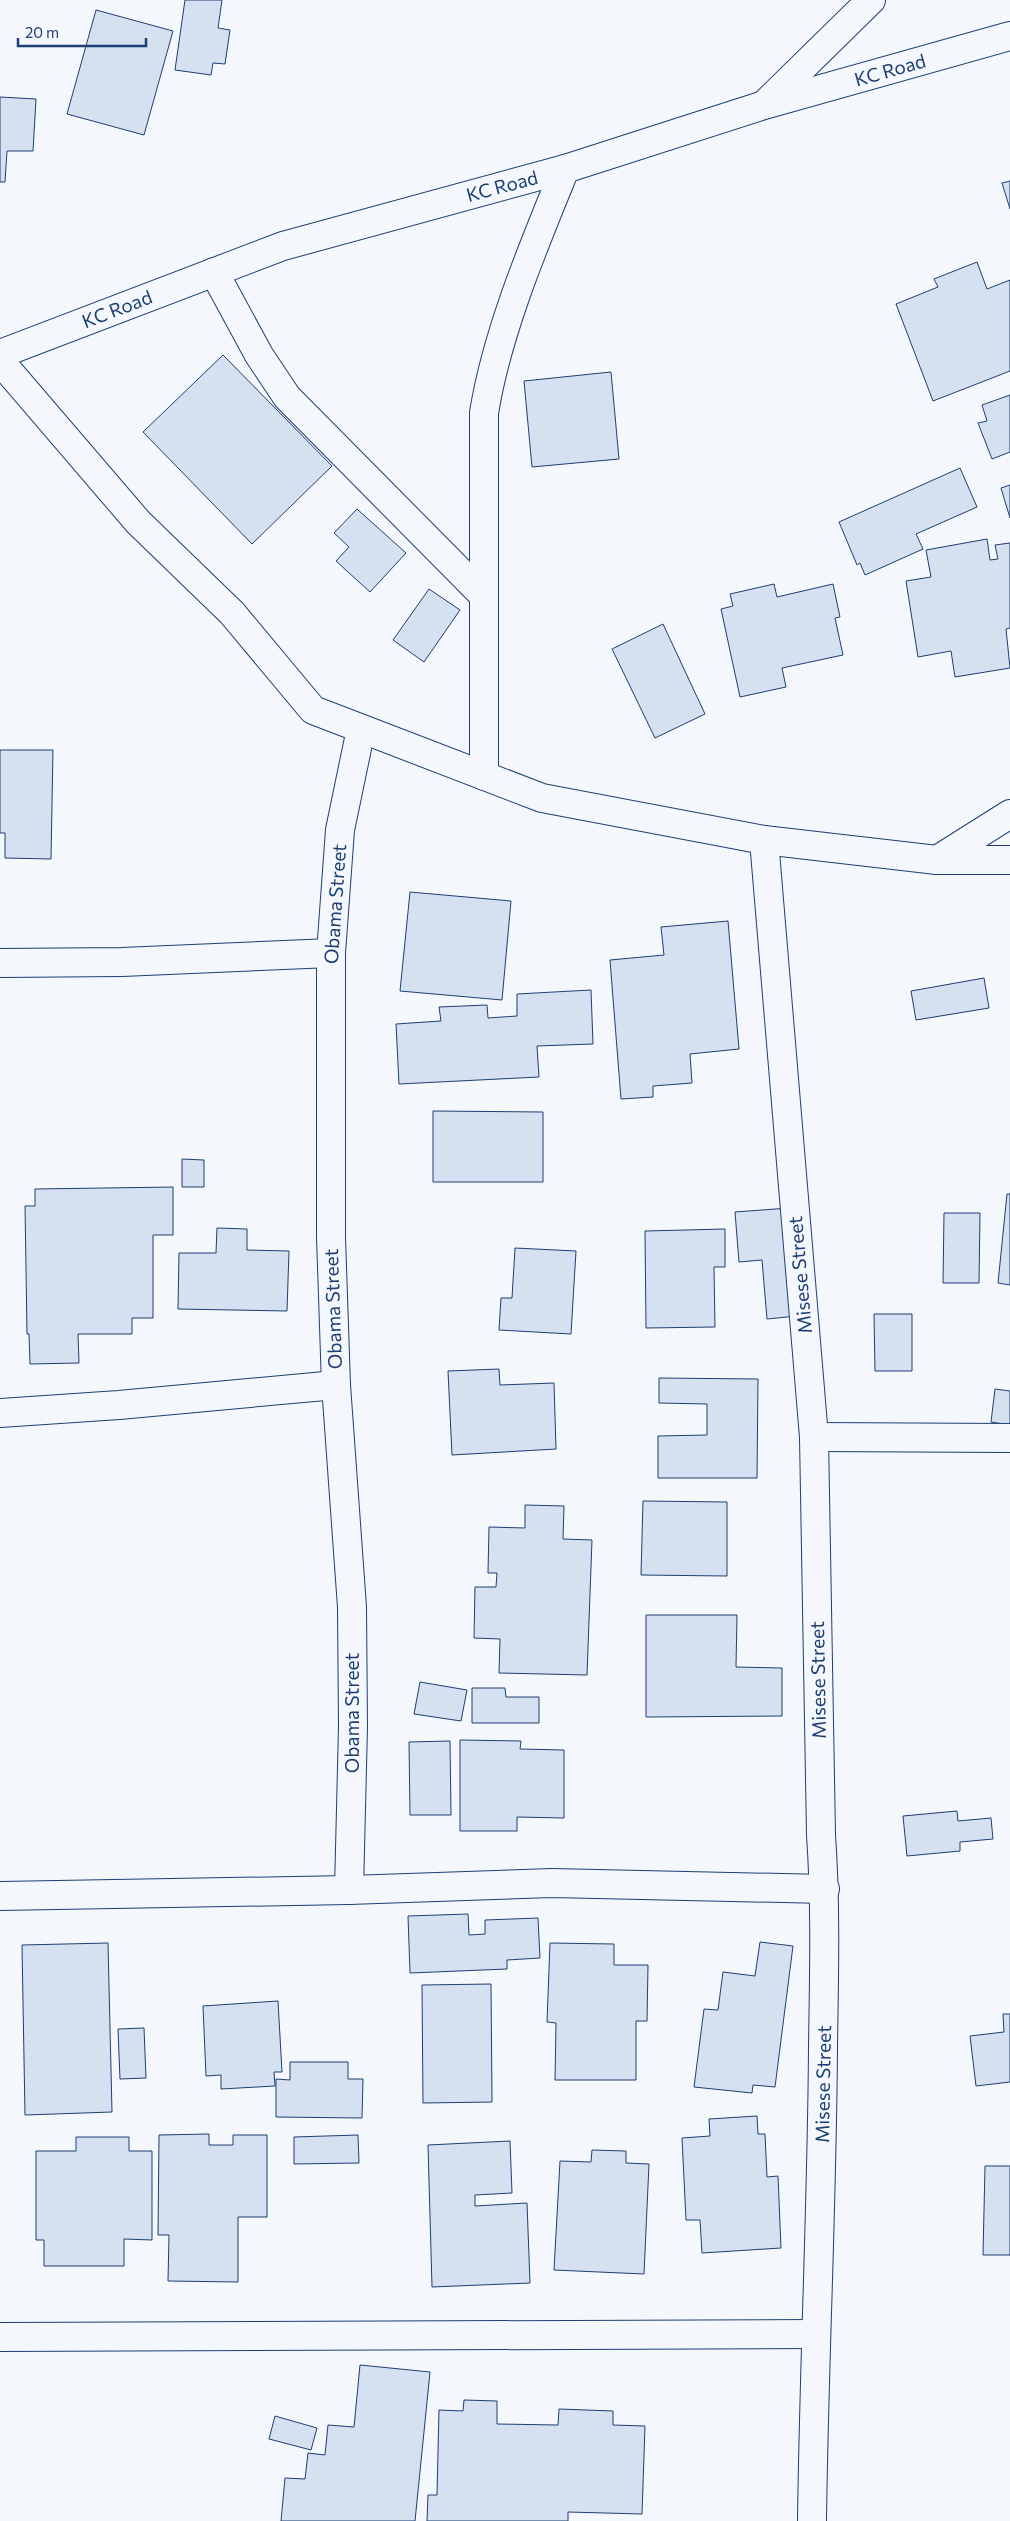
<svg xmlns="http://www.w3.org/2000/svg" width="1010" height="2521" viewBox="0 0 1010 2521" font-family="Commissioner,sans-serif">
  <rect width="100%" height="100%" fill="#f4f7fb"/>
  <g fill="#d5e0f0" stroke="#1d3f73">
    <polygon points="185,0 222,0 218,28 230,30 225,64 213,63 211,75 175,70"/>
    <polygon points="96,10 173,31 144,135 67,114"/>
    <polygon points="0,97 36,99 33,151 7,151 5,182 0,182"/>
    <polygon points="1010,181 1010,209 1002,183"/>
    <polygon points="977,262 987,289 1010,280 1010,371 933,401 896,304 938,287 934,279"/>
    <polygon points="223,355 332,466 252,544 143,432"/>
    <polygon points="611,372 619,459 532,467 524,381"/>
    <polygon points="1010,395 1010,452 992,459 978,423 987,421 982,405"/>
    <polygon points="960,468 977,507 916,534 923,549 865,575 860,563 857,565 839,522"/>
    <polygon points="1010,485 1010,518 1001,488"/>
    <polygon points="357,509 406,553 370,592 336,561 349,547 334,533"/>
    <polygon points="987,539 990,560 998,559 995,545 1010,543 1010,628 1006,629 1010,668 955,677 951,651 918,657 906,581 931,577 926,550"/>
    <polygon points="774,584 777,597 833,584 840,617 835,618 843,655 782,668 786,687 740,697 721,609 733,606 730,594"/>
    <polygon points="429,589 460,610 424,662 393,640"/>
    <polygon points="663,624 705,714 655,738 612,649"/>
    <polygon points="0,750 53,750 51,859 5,858 5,833 0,833"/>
    <polygon points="410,892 511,901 502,1000 400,991"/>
    <polygon points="728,921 739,1049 690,1054 692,1083 653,1086 653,1097 621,1099 610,960 664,955 661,927"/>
    <polygon points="984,978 989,1008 916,1020 911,991"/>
    <polygon points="591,990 593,1044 537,1046 539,1077 399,1084 396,1024 441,1021 439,1007 487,1005 488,1018 517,1016 517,994"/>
    <polygon points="433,1111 543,1112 543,1182 433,1182"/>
    <polygon points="182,1159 204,1160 204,1187 182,1187"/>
    <polygon points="173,1187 173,1235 153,1235 153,1318 132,1318 132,1334 78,1334 79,1363 30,1364 29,1334 27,1334 25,1206 35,1206 35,1189"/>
    <polygon points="1007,1194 1010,1194 1010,1285 998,1283"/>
    <polygon points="789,1208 797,1316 767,1319 762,1260 739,1262 735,1212"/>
    <polygon points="944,1213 980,1213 979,1283 943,1283"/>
    <polygon points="217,1228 247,1229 247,1250 289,1251 287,1311 178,1309 179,1253 216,1253"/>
    <polygon points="725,1229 725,1267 714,1267 715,1327 646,1328 645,1231"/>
    <polygon points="515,1248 576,1251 571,1334 499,1330 501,1298 512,1298"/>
    <polygon points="874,1314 912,1314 912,1371 875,1371"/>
    <polygon points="499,1369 500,1385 554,1383 556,1449 452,1455 448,1371"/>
    <polygon points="659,1378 758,1379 757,1478 658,1478 658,1436 707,1435 707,1404 659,1403"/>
    <polygon points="995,1389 1010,1391 1010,1425 991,1422"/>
    <polygon points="643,1501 727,1502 727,1576 641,1575"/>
    <polygon points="525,1505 564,1506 563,1539 592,1540 587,1675 499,1673 500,1639 474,1638 475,1587 496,1587 497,1573 488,1573 489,1527 525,1528"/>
    <polygon points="646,1615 737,1615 736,1667 782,1668 782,1716 646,1717"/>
    <polygon points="420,1682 467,1690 461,1721 414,1714"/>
    <polygon points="472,1688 505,1688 506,1697 539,1697 539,1723 472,1723"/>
    <polygon points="460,1740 521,1741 520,1749 564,1750 564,1818 517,1817 517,1831 460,1831"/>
    <polygon points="450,1741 451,1815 410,1815 409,1742"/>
    <polygon points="957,1811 958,1821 991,1818 993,1839 960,1842 960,1851 907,1856 903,1816"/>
    <polygon points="468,1914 469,1935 485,1934 485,1920 538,1918 540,1958 507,1960 507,1969 410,1973 408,1916"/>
    <polygon points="760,1942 793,1946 775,2087 753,2085 752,2093 694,2087 704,2009 718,2010 723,1972 755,1976"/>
    <polygon points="108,1943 112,2112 25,2115 22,1945"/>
    <polygon points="550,1943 614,1944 614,1965 648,1965 647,2021 636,2021 636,2080 555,2080 556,2023 547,2022"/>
    <polygon points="491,1984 492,2102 423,2103 422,1985"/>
    <polygon points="278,2001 282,2072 274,2072 275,2086 221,2089 221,2075 206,2076 203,2006"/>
    <polygon points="1003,2014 1010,2014 1010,2082 976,2086 970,2036 1004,2032"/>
    <polygon points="144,2028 146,2078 120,2079 118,2029"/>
    <polygon points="290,2062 348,2062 348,2079 363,2079 362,2118 276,2117 276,2079 290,2080"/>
    <polygon points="757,2116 758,2134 765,2134 767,2177 778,2176 781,2248 702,2253 700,2220 686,2220 682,2138 710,2136 709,2119"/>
    <polygon points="209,2134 209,2145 233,2145 233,2135 267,2135 267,2217 238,2217 238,2282 168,2281 169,2235 158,2235 159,2135"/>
    <polygon points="358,2135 359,2163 294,2164 294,2137"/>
    <polygon points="76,2137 129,2137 129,2151 152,2151 152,2240 124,2239 124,2266 44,2266 44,2240 36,2240 36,2151 76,2151"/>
    <polygon points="510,2141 512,2193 475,2195 475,2206 527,2203 530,2283 432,2287 428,2145"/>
    <polygon points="592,2150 626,2151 626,2163 649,2164 644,2274 554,2270 560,2161 591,2162"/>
    <polygon points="985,2166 1010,2166 1010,2255 983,2255"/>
    <polygon points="360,2365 430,2372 415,2521 281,2521 285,2478 305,2479 308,2453 325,2455 328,2425 354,2427"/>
    <polygon points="464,2400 497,2401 497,2424 558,2425 559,2409 613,2411 613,2425 645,2426 642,2514 568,2512 568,2521 427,2521 428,2495 437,2495 439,2410 463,2411"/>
    <polygon points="275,2416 317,2428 311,2450 269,2439"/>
  </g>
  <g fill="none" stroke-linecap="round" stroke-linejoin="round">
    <g stroke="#1d3f73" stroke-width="30">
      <g id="street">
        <polyline points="765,104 871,0"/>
        <polyline points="214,272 259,355 287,397 484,596"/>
        <polyline points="0,354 283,246 565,169 764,105 1010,36"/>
        <path d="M484 776V413C497 332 534 245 565 169"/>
        <path d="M764 840 814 1437 821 1835C826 1906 824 1977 823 2047 822 2205 814 2363 812 2521"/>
        <polyline points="937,860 1010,814"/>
        <polyline points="0,963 122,962 331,953"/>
        <polyline points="0,1413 119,1405 336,1385"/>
        <polyline points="814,1437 1010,1438"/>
        <polyline points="349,1890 353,1727 352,1607 336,1385 331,1237 331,953 340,830 361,729"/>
        <polyline points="0,1896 349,1890 552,1883 825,1889"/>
        <polyline points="0,2337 815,2334"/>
      </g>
    </g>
    <g stroke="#1d3f73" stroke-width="30">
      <polyline id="secondary" points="0,361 138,522 232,613 313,710 542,798 764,840 937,860 1010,860"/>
    </g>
    <use href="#street" stroke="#f4f7fb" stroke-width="28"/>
    <use href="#secondary" stroke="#f4f7fb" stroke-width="28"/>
  </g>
  <g text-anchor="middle" stroke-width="4" stroke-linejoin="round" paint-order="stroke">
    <g font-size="19" fill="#1d3f73" stroke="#f4f7fb">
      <text transform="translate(890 70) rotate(-16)" y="7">KC Road</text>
      <text transform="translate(502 186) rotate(-15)" y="7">KC Road</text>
      <text transform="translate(117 309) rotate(-21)" y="7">KC Road</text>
      <text transform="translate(335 904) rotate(-86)" y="7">Obama Street</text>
      <text transform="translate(800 1275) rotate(-95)" y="7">Misese Street</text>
      <text transform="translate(333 1309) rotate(-92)" y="7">Obama Street</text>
      <text transform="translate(818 1680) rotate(-91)" y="7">Misese Street</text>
      <text transform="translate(352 1713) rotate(-90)" y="7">Obama Street</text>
      <text transform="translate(823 2084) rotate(-89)" y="7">Misese Street</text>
    </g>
  </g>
  <path d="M18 38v8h128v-8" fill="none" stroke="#1d3f73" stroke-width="2.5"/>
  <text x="25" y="38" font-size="15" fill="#1d3f73" stroke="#f4f7fb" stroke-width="4" paint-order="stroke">20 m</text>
</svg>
